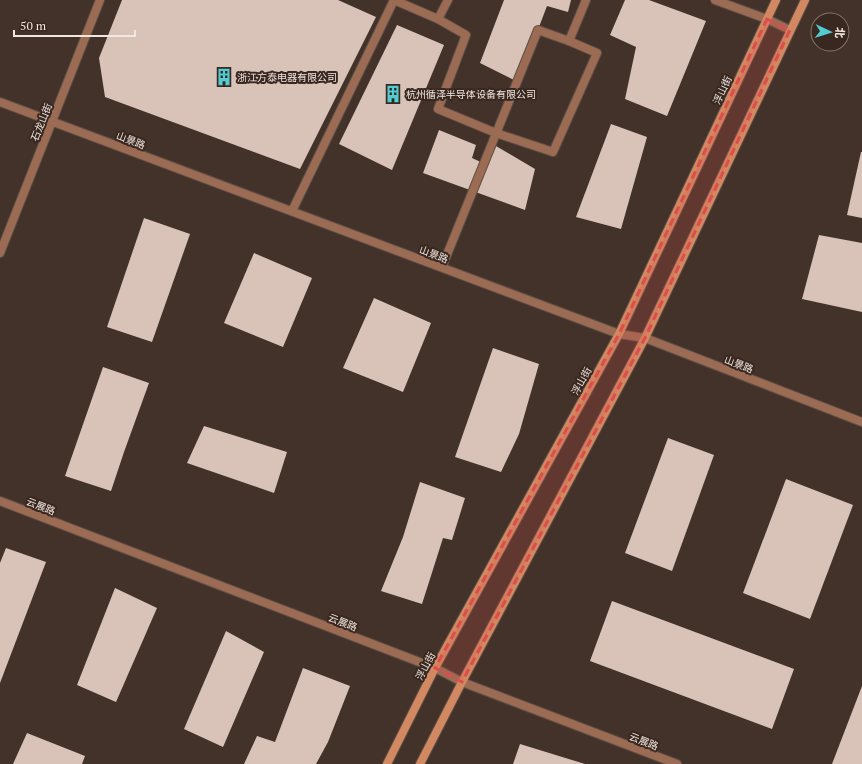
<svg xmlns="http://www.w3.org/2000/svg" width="862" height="764" viewBox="0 0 862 764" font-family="'PT Serif','Noto Sans SC',serif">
  <rect width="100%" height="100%" fill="#433229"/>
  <g fill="#d9c3b8">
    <polygon points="122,0 338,0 376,17 300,169 105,97 99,58"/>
    <polygon points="504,0 571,0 568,12 547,6 518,82 480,63"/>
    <polygon points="625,0 649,0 706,21 667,116 625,99 636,47 610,35"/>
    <polygon points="397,25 444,45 392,170 339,144"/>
    <polygon points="611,124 647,137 621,229 576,217"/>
    <polygon points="439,130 476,145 472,158 485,164 496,146 535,169 525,210 423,173"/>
    <polygon points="861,152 862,152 862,218 847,215"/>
    <polygon points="144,218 190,234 152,342 107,327"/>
    <polygon points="819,235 862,243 862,312 802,299"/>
    <polygon points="254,253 312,278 283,347 224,323"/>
    <polygon points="374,298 431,323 403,392 343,368"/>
    <polygon points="493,348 539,364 519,434 501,472 455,457"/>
    <polygon points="103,367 149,383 124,452 111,491 65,476"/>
    <polygon points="204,426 287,452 274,493 187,463"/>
    <polygon points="668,438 714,455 672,571 625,553"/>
    <polygon points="786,479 853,505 810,619 743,593"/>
    <polygon points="420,482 465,498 452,540 443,538 422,604 381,591 403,537"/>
    <polygon points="6,548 46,562 0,683 0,563"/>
    <polygon points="115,588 157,608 116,702 77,685"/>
    <polygon points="612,601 794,669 772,729 590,661"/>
    <polygon points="226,631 264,652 223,747 184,729"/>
    <polygon points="303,668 350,686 328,742 316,764 244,764 257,736 275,742"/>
    <polygon points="862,686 862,764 832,764"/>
    <polygon points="27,733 85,756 82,764 13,764"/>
    <polygon points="520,744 585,764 513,764"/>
  </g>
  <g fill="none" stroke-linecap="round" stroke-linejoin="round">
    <g stroke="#5f4f46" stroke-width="10">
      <g id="minor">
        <polyline points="394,0 438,19 466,35 438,109 496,133 553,152 597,53 569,41"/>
        <polyline points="715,0 767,19 790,30"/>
        <polyline points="438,19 448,0"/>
        <polyline points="292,211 394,0"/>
        <polyline points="442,267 538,30 569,41 586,0"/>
      </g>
    </g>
    <g stroke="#5f4f46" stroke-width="10">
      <g id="tertiary">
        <polyline points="0,102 619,334 645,338 862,422"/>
        <polyline points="0,253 100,0"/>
        <polyline points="0,501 435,668 462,682 677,764"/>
      </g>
    </g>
    <g stroke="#5f4f46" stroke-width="10">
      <g id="secondary">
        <polyline points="387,764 435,668 619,334 776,0"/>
        <polyline points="420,764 462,682 645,338 805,0"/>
      </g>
    </g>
    <use href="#minor" stroke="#9b6c53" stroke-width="8"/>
    <use href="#tertiary" stroke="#9b6c53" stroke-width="8"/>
    <use href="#secondary" stroke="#d28860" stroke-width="8"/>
  </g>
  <path fill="#db4e4d" fill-opacity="0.2" stroke="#db4e4d" stroke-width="3" stroke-dasharray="8 5" stroke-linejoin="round" d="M767 19 790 30 645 338 462 682 435 668 619 334Z"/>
  <defs>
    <g id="building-bare" transform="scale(1.38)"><path d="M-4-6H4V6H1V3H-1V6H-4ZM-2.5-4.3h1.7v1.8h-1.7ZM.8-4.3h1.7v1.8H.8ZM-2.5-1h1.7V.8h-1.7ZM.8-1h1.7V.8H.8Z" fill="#51ccd1" stroke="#392820" stroke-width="2.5" paint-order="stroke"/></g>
  </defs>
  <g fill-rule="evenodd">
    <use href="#building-bare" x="224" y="77"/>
    <use href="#building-bare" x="393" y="94"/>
  </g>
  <g text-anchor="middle" stroke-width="4" stroke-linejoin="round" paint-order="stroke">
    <g font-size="10" fill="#f1e6e0" stroke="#392820" text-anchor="start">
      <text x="237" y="81">浙江方泰电器有限公司</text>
      <text x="406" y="98">杭州循泽半导体设备有限公司</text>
    </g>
    <g font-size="10" fill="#f1e6e0" stroke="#392820">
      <text transform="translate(722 90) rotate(-65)" y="4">浮山街</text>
      <text transform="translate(41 122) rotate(-68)" y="4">石龙山街</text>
      <text transform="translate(131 140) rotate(21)" y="4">山景路</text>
      <text transform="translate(434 254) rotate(21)" y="4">山景路</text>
      <text transform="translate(739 364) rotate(21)" y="4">山景路</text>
      <text transform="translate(581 381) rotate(-61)" y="4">浮山街</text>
      <text transform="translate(41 506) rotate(21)" y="4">云展路</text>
      <text transform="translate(343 622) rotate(21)" y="4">云展路</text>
      <text transform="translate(425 666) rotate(-62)" y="4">浮山街</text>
      <text transform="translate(644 741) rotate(21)" y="4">云展路</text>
    </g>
  </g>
  <g transform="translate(830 32) rotate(94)"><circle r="19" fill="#392820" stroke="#83746d"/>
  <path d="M0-3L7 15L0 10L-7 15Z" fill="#51ccd1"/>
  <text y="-6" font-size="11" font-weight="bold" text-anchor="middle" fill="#f1e6e0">北</text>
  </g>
  <path d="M14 30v6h121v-6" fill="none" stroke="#f1e6e0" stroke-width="2"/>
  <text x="20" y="30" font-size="12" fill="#f1e6e0" stroke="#392820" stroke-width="3" paint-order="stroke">50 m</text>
</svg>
